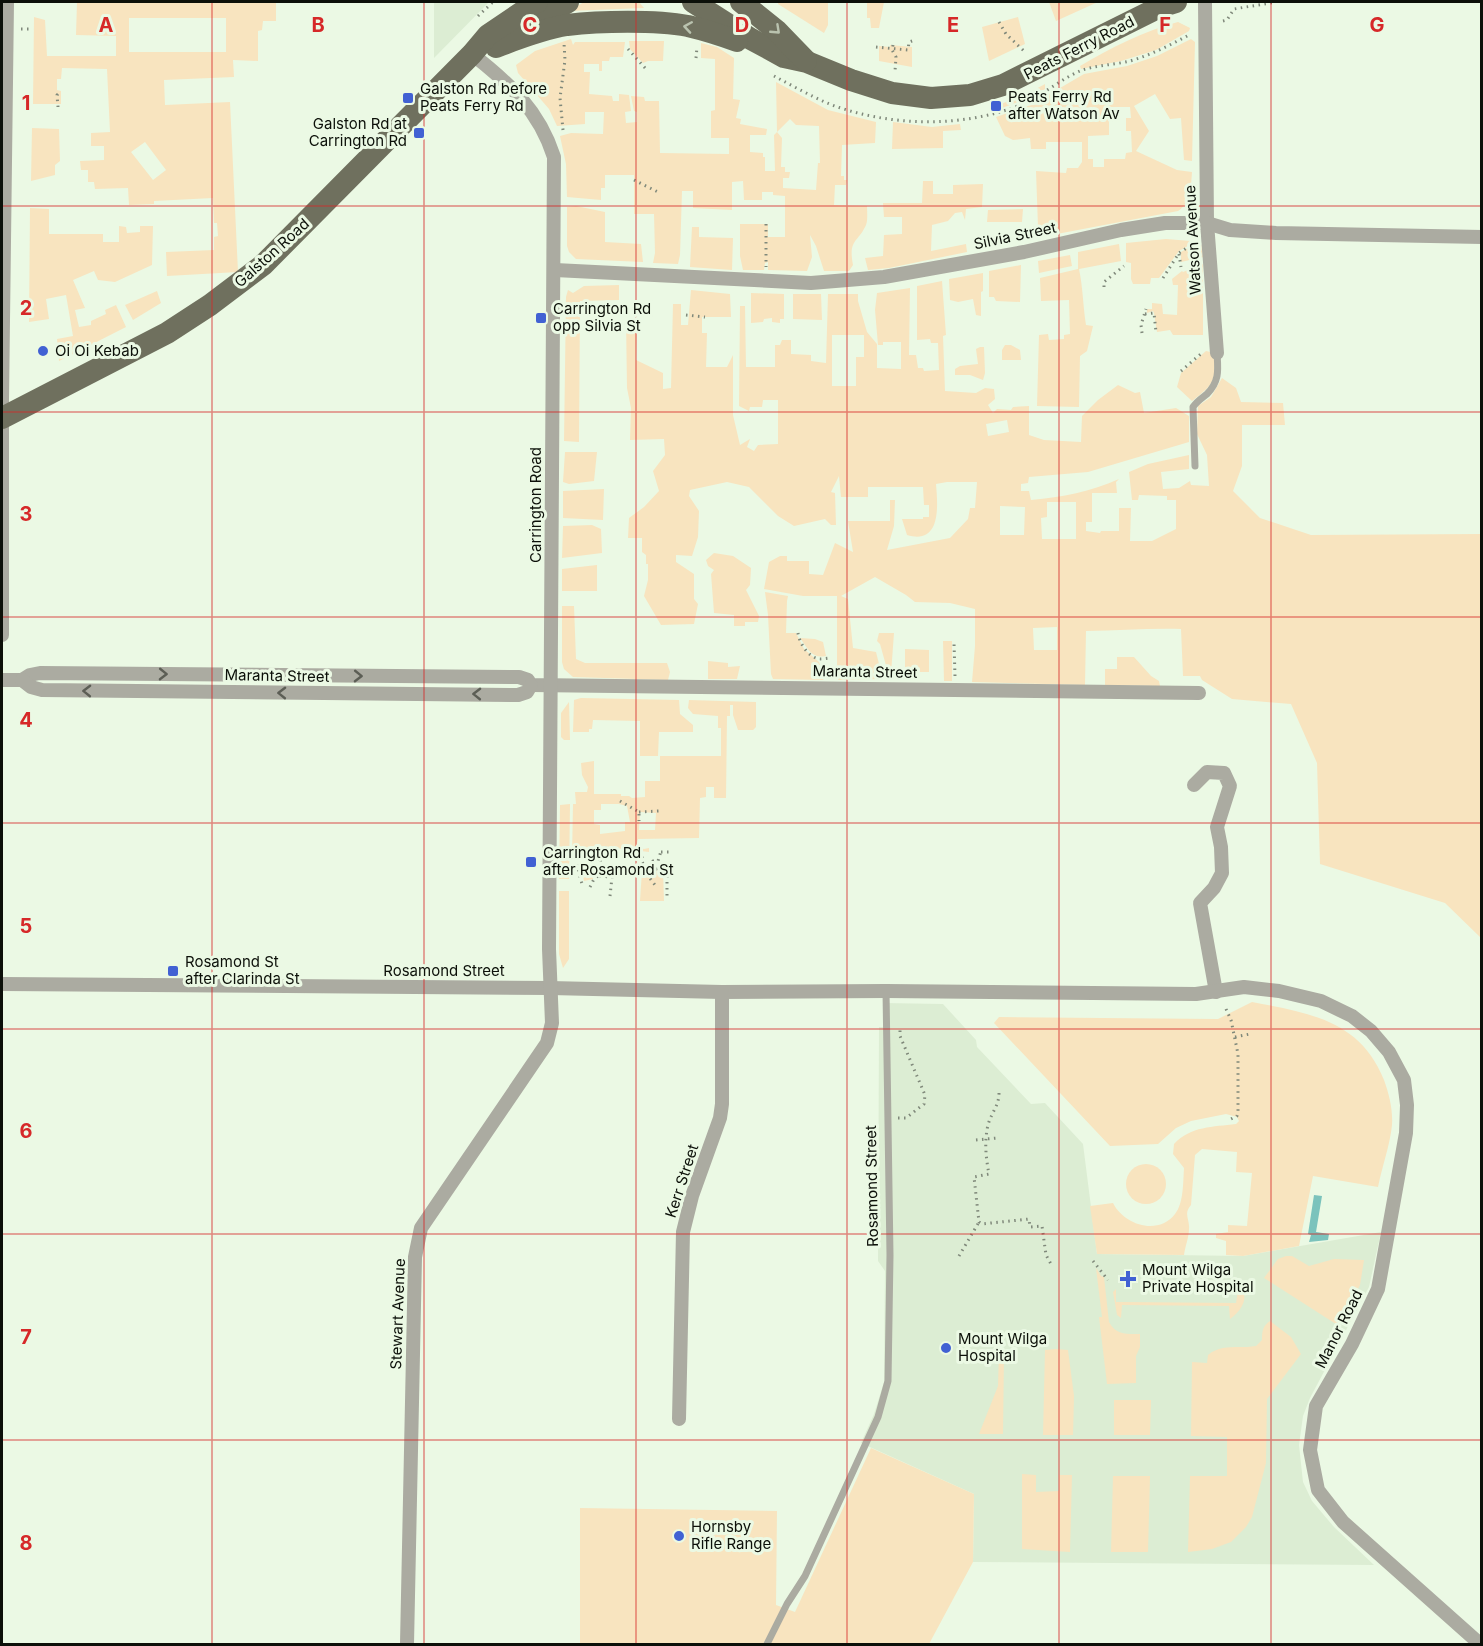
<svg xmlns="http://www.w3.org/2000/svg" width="1483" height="1646" viewBox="0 0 1483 1646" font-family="Inter,sans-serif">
  <rect width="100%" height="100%" fill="#ebf9e4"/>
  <g fill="#dcedd3">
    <polygon points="434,2 489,2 434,58"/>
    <polygon points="883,1003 943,1004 976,1040 977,1047 1031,1104 1045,1103 1083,1144 1097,1254 1243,1256 1381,1232 1369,1287 1310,1398 1303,1416 1299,1445 1303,1482 1312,1501 1334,1527 1374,1565 973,1562 974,1494 861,1443 874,1414 884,1382 885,1271 878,1261 879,1027 883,1027"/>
  </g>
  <g fill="#f8e4bf" fill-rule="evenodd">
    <path d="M77 2H276V21H263L262 30 258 31V61L233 60 234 77 164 80 165 105 230 102 238 272 167 276 166 252 214 250V237L218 236 217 223H214L213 198 154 201V204L129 205 128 188 95 189 94 182H88V170H81L80 161 104 160V146H91V133L110 132 107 69 62 68 61 79H57V90L61 91V104H33L34 17 45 20 47 56H116V36L76 35ZM129 18H226V52H129ZM145 142 166 170 153 180 131 152Z"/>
    <polygon points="584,2 639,2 644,8 569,11"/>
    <polygon points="778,2 828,2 828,25 824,33 778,4"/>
    <polygon points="867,2 884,2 879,28 871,28 870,18 867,18"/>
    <polygon points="1049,2 1098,2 1056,21"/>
    <polygon points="1018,17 1025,44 989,61 982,27"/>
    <path d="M1178 22 1190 28 1189 31 1156 50 1121 61 1081 69 1080 66C1111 48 1143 31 1178 22Z"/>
    <path d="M571 39 573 45 575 42H625L623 57H610L609 61H602V71H599V64H584V72H590L589 94 612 96 613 101H619V94L629 95 631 111 625 112 626 123 637 122V112L634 111 631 96 644 97 645 101H659L660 153 729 154V138H711V111L715 110V59L701 58V43L717 47 734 58 733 99 740 100 736 118 741 119 740 124 767 129 766 135H750V152L763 153V157H765V171H775L774 135 777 132 776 82 828 110 876 122 875 143 842 145 841 176H844V180H847L846 185H835L834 205 867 206C867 211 868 220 866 225 858 243 848 239 853 265L849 271H824L816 246 810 235 812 257 807 271 768 270V262L765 263 764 270H743L740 256V224H768V237H785V196L773 195V192H762V200H744L743 181 732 182V210L693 208V191H682L680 255 678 264 653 263 655 253 654 214H634V175H605V188H601V200L567 197 566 164 560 136 571 133 603 134 604 112H585V124L557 126 549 109 518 73 516 65 535 51ZM790 119 796 125 819 126 820 163H818L816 190 783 188V178H789L790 172H785V167H781L782 138 777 132Z"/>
    <path d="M1191 39 1195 42 1192 161 1184 160 1181 118 1170 119 1155 94 1134 106 1149 131 1136 151 1177 170 1192 172C1191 186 1191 203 1178 211L1041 237 1038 227 1036 171 1066 173 1067 168H1078L1082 162V142H1046V149H1031L1030 138 1013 140 1005 136 996 117 1031 105 1084 74 1127 66 1157 56ZM1109 107H1130L1131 118H1126V131H1131L1132 152 1126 153 1125 159H1104V167H1093V159H1088V136L1109 135Z"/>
    <polygon points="629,41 664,41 663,61 648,61 643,63 630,49"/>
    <polygon points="890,45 912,47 912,67 879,61 879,46 890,47"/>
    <polygon points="1045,84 1045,89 1029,98 994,111 995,106 1023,96"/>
    <polygon points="893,122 932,127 960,124 961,130 943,131 943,148 892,149"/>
    <polygon points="32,128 59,129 60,161 55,165 55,175 31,181"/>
    <polygon points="923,181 933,181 933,194 953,194 953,185 983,184 982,207 966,209 965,220 962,212 955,213 948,221 932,225 931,251 966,244 967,252 889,268 868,270 865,258 883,256 884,235 902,234 902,217 884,217 883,203 922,203"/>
    <polygon points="576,206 605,212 605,242 641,244 643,262 576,259 569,252 567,246 567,207"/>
    <polygon points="30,208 49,209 49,234 103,234 103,242 119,242 119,226 126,227 127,233 140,232 140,226 153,226 152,265 115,282 98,280 94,271 73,280 85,308 75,310 79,327 91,325 91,321 106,314 105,310 116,305 126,327 59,361 57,339 73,336 66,295 46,299 49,319 29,322"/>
    <polygon points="1023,209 1022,222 987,222 988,210"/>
    <polygon points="692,227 699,227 699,237 733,238 732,270 690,267"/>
    <polygon points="1166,239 1191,241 1193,243 1179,251 1159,278 1151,278 1150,284 1133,284 1131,279 1131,263 1126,262 1126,243"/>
    <path d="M1119 244 1121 261 1079 269C1083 288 1083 306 1086 325L1093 326 1087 351 1080 356 1079 407 1037 406 1039 335 1048 334 1049 340 1064 339V335L1070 334 1069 300 1041 301 1040 278 1078 269V252Z"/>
    <polygon points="1195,244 1201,244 1203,257 1181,262 1181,252"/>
    <polygon points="1070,255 1072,266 1039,273 1038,261"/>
    <polygon points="1203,264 1203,335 1173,335 1170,330 1157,332 1154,313 1153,311 1147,313 1147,309 1152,309 1152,303 1162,304 1163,314 1177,315 1178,285 1173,285 1172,279 1182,271 1183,272"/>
    <polygon points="1021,265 1020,302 996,301 994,297 989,297 989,271"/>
    <polygon points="983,273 983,291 981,292 981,316 976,315 973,299 958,302 950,300 949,279"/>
    <path d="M942 281 946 335 943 336 945 391 976 393 985 388 994 389 995 399 988 405 993 413 997 409 1011 410 1013 407 1029 406V435L1044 440 1081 442 1082 416 1098 400 1118 385 1135 393 1140 392 1144 413 1176 408 1189 416V442L1088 472 1029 477 1028 483 1021 484V491H1029L1031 500C1063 497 1090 492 1119 479L1116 482 1117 493H1092V522H1086V531L1100 533 1101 531H1119V508H1131L1130 541H1152L1176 529V500H1167V496L1139 495 1138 500H1132L1129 472 1148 464 1189 455V469L1161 472 1163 489 1179 488 1190 481 1191 485 1209 486 1207 455 1197 434 1198 406 1211 397 1222 378 1236 388 1241 402 1283 403 1285 425H1242V466L1233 491 1260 518 1311 535 1481 534V938L1445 903 1320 864 1317 763 1291 704 1232 699 1202 680 1200 676H1183L1181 629C1149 628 1118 631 1086 631L1085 685 972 682 975 646V609L950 603 915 602 906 595 875 577 841 596 848 599 853 648 876 652 880 668 877 669 880 679 838 680 837 673V596H803L764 589 769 562 780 556H787V561H809V574L823 575 835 543 853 552 848 521H890V500H895L894 526 887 550 950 538 968 519 970 508H975L977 482H947L936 484C938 507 941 545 907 535L902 519H923V517H929V505H924L923 487H868V497H841L839 476 831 492 835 493 836 525H831L825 519 794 526 778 516 749 487 727 482 690 490 689 496 699 511 698 537 692 556 676 555V562L694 574V599L698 604 694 624 661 625 644 596 648 580V564H646V555L642 552V538H628L629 518 644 507 659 491 653 471 665 455 664 439 630 440 631 408 627 388 626 319H637L636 360 663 373V389L671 388 673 304H681V325H688L691 290 730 294 731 317H702V333H707L706 367H727L733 355V415L740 445 750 439 747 447 754 451 758 445 778 444V400H763L762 407H750L749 411 739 406 740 306H745L746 367H775V345H780L782 340H791V354L811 355V361L826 363 828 294H858V301L867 332 877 344V368L901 369V342H883V345H878L875 310 877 293 910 288 909 355H916L918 368H923L924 371 939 370 938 343H931L930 339 917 340V286ZM832 335H864V357H856V386H832ZM1007 420 1009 432 988 436 986 424ZM1047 502H1076V539H1042L1041 518 1047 517ZM1000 506 1025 507 1024 535H1000ZM1057 627V650H1034L1033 628Z"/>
    <polygon points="619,285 619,300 580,301 579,442 564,441 566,297 568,290 573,293 584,286"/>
    <polygon points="157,291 161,303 133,320 125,305"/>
    <polygon points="751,293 784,294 784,319 780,319 780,323 772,322 772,318 764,319 763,322 751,323"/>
    <polygon points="793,294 821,294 822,320 793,319"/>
    <polygon points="1005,345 1011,345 1020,350 1021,360 1002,360 1002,350"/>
    <polygon points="980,347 984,347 985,373 983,380 970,375 955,375 955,369 960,366 978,364 976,349"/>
    <path d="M1206 351 1215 353C1215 382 1215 383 1192 401L1177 387 1181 373Z"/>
    <polygon points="565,452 597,452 594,481 569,484 563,482"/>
    <polygon points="604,489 603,520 563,518 563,491"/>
    <polygon points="592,525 601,529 602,553 562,558 563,526"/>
    <polygon points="714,553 733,556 751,568 750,585 746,590 759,616 758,622 745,622 745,626 734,626 734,615 714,613 711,574 714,570 708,566 706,560"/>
    <polygon points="597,565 597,591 562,591 562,569"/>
    <polygon points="765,592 788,596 787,601 786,633 796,633 804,649 819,662 820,665 812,667 814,671 827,672 823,680 773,679 771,674 768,615"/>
    <polygon points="562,606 574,606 576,659 585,663 667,663 670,672 668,680 573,677 564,669 562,662"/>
    <polygon points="879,633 894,633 891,674 890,679 887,680 887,669 880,644 877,641"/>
    <path d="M800 638 815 639 823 642 826 656C812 659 808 649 800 638Z"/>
    <polygon points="943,641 952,641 952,681 944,681"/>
    <polygon points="905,649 929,650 929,672 905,672"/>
    <polygon points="1117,657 1134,657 1151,676 1159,681 1160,686 1105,685 1105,669 1117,669"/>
    <polygon points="708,661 728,663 728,667 740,666 737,679 708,679"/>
    <polygon points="581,698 679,700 680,714 693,725 693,732 659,732 658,756 640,756 640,721 593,720 592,729 589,729 589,732 573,732 574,700"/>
    <path d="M689 700 756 702V727L753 730H738L733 715V705H730V716H727L726 798H714V787H706V797L700 798 699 838 638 839 636 847 644 849 649 848V852L597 846 594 856 578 853 577 856 572 857 573 804H576L575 792H587L588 787 582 775 581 763 594 761V794H621V796H629L632 798 645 797V781H660V756H721V728H718V716L693 714 688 708ZM619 804 627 806 630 822H625V831L600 834V825L594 824V810H601V804ZM640 812 656 813 655 830H639Z"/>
    <polygon points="569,702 570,740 564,740 561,737 561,713"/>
    <polygon points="570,804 569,879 559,879 560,805"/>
    <polygon points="580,861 594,864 593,879 584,881"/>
    <polygon points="642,870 663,870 664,901 640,901"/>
    <polygon points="559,891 569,891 569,959 563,968 559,954"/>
    <path d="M1252 1002C1309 1013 1360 1020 1384 1080 1389 1094 1393 1109 1392 1125 1390 1145 1382 1167 1378 1187L1313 1176 1299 1246 1243 1256 1226 1255V1241L1216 1238V1234L1228 1232V1225L1247 1226 1252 1173 1236 1172 1237 1152 1202 1149 1195 1155 1191 1205C1183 1214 1190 1219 1189 1229 1189 1237 1185 1247 1184 1255L1097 1254 1090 1206 1113 1203C1124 1225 1158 1236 1175 1214 1184 1203 1183 1181 1184 1168L1173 1154 1174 1144C1191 1126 1213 1127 1236 1124L1239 1121 1237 1117 1226 1114 1191 1121 1176 1128 1158 1144 1110 1146 994 1023 999 1017 1218 1019Z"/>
    <circle cx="1146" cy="1184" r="20"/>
    <polygon points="1286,1256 1292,1256 1309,1266 1334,1259 1364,1260 1360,1285 1339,1326 1264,1278 1278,1259"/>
    <path d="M1096 1268 1101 1276 1104 1277 1109 1322C1116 1335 1126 1334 1140 1334V1347L1136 1356V1383L1107 1384 1099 1317H1102Z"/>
    <path d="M1116 1289V1302L1236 1303 1238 1290 1243 1291C1248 1301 1239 1313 1230 1319L1229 1306 1122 1305 1121 1318 1117 1315 1113 1292Z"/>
    <path d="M1270 1321 1291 1337 1301 1354 1267 1399 1266 1463 1252 1517 1246 1527 1231 1542 1212 1549 1188 1552 1190 1476H1227V1437L1191 1436 1192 1362 1207 1363 1208 1355C1222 1343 1239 1349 1256 1346L1262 1340C1262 1330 1263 1326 1270 1321Z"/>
    <polygon points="1056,1349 1068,1350 1074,1396 1073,1435 1043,1435 1045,1350"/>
    <polygon points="999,1353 1004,1353 1003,1434 979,1434 998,1386"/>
    <polygon points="1114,1400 1151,1400 1150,1435 1114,1435"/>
    <polygon points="871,1448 974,1494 973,1562 929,1644 580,1644 580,1508 777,1511 776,1605 795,1612"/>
    <polygon points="1022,1474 1036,1475 1036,1492 1059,1491 1059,1475 1072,1475 1070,1552 1022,1549"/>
    <polygon points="1113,1476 1150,1476 1148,1552 1111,1552"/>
  </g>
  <polygon fill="#7bc3bc" points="1314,1195 1322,1196 1316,1232 1329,1234 1328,1240 1309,1242 1311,1235 1308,1234"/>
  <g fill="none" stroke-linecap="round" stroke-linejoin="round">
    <g stroke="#7f887a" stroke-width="3" stroke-dasharray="1.5 4.5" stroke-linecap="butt">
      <polyline points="478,16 493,2"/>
      <polyline points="1223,21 1227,20 1234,9 1276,2"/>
      <polyline points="999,22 1006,34 1025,52"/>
      <polyline points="21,29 31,29"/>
      <polyline points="893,45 892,50 896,57 895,71"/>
      <polyline points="876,47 908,50 909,42 915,40"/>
      <polyline points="628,49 646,69"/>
      <polyline points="696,58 697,47"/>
      <path d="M774 76C791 85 809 95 827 103 887 127 965 129 1025 103 1044 94 1061 79 1080 71 1095 65 1114 65 1130 61 1151 55 1170 45 1189 35"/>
      <polyline points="58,107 57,95 61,91"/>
      <polyline points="563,130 560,98 565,60 564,43"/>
      <polyline points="634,180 660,193"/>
      <polyline points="766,224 766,267"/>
      <polyline points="1179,254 1181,267"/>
      <polyline points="1163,278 1179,253 1194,243"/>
      <polyline points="1104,287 1104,282 1124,266"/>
      <polyline points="1145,314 1154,313 1156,332"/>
      <polyline points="686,315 705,317"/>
      <polyline points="1142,333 1141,325 1146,309"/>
      <polyline points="1181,371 1203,352"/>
      <path d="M798 633C799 642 807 655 816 658 820 660 826 658 831 658"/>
      <polyline points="955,676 954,643 956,641"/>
      <polyline points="620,801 639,812 639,821"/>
      <polyline points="639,812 659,811"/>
      <polyline points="661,852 673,852"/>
      <polyline points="571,857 602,860"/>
      <polyline points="578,858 579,874 583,887"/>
      <polyline points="640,869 650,869 653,861 658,861 661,851"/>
      <polyline points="643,869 655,885"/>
      <polyline points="650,869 667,869 667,900"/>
      <polyline points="590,887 594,879 598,876"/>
      <polyline points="610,896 612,877 598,876 601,847 642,852 642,862 647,869"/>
      <polyline points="1226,1009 1231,1020 1238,1054 1238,1111 1237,1116 1231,1119"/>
      <polyline points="1235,1037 1250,1034"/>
      <path d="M999 1093C999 1106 991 1113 988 1125 984 1142 986 1158 989 1174L974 1177 979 1222 982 1224 1029 1219 1030 1227 1042 1226 1046 1255 1052 1266"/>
      <polyline points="898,1118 906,1118 924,1104 925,1095 900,1036 900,1027"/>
      <polyline points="976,1140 997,1138"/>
      <polyline points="959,1256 979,1222"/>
      <polyline points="1093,1261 1108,1280"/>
    </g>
    <g stroke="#ababa1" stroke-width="7">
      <path d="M1195 466 1193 407C1197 401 1202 398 1207 394 1220 381 1218 369 1217 353"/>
      <polyline points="767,1644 787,1604 805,1576 878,1417 888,1381 890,1255 886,991"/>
    </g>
    <g stroke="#ababa1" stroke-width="14">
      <polyline points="1205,2 1207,223 1217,353"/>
      <polyline points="555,270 811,283 884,277 1024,252 1121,230 1165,223 1207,223 1230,230 1276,233 1482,237"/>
      <polyline points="2,635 2,400 7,2"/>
      <polyline points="2,680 22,680 30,675 40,673 519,677 528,680 531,685 1199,693"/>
      <polyline points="22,680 31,687 42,690 518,695 527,692 531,685"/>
      <polyline points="1194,785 1207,772 1224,773 1230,786 1217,827 1221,847 1222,873 1214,888 1200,903 1216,992"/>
      <polyline points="2,984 550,988 722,992 886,991 1196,994 1244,987 1279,991 1321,1001 1352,1016 1371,1031 1389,1052 1404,1080 1407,1105 1406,1133 1378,1289 1352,1344 1316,1406 1310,1450 1318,1490 1343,1522 1480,1644"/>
      <polyline points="679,1419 683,1232 692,1196 720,1118 722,1104 722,992"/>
      <path d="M407 1644 415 1257 421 1228 547 1043 552 1023 549 949 554 157C539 110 510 84 472 54"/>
    </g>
    <g stroke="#6f705e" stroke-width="22">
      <polyline points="693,2 751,39 784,57 807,62 851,80 892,93 931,98 970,95 1003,85 1160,7 1176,2"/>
      <polyline points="741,2 776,30 806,61"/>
      <polyline points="523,29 568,2"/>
      <path d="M496 47C519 38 543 29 567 25 600 21 656 20 688 26 705 30 721 35 737 41"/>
      <polyline points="2,418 167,333 210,305 263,265 472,54 488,35 537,2"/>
    </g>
  </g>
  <defs><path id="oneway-chevron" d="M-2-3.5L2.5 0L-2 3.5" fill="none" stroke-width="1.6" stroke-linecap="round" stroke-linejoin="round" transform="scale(1.5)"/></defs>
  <g stroke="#b9c2ae">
    <use href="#oneway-chevron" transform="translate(688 27) rotate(-171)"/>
    <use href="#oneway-chevron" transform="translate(776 30) rotate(43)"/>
  </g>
  <g stroke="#5c5e55">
    <use href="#oneway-chevron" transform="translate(163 674) rotate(1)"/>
    <use href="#oneway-chevron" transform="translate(358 676) rotate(1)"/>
    <use href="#oneway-chevron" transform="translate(87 691) rotate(-179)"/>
    <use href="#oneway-chevron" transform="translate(282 693) rotate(-179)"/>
    <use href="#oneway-chevron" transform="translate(477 694) rotate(-179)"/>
  </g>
  <path fill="none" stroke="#d62828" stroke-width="1.5" stroke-opacity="0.55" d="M212 2V1644M424 2V1644M636 2V1644M847 2V1644M1059 2V1644M1271 2V1644M2 206H1482M2 412H1482M2 617H1482M2 823H1482M2 1029H1482M2 1234H1482M2 1440H1482"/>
  <g fill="#4161d3" stroke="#ebf9e4" stroke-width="2">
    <rect x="402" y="92" width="12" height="12" rx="3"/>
    <rect x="990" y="100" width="12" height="12" rx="3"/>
    <rect x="413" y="127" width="12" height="12" rx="3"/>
    <rect x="535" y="312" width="12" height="12" rx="3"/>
    <circle cx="43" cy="351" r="6"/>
    <rect x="525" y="856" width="12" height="12" rx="3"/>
    <rect x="167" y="965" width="12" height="12" rx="3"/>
    <path d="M1125 1270h6v6h6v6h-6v6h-6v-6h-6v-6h6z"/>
    <circle cx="946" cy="1348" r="6"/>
    <circle cx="679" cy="1536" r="6"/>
  </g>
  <g text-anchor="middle" stroke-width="6" stroke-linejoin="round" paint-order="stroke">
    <g font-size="15" fill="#0c1009" stroke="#ebf9e4">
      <text transform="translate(1079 48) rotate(-27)" y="5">Peats Ferry Road</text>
      <text transform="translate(1015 236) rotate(-12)" y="5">Silvia Street</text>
      <text transform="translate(1193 240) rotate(-93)" y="5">Watson Avenue</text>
      <text transform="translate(272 253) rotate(-42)" y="5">Galston Road</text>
      <text transform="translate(536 505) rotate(-90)" y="5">Carrington Road</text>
      <text transform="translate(865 672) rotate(1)" y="5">Maranta Street</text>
      <text transform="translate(277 676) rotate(1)" y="5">Maranta Street</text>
      <text x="444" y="976">Rosamond Street</text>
      <text transform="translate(682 1181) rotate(-72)" y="5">Kerr Street</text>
      <text transform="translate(872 1186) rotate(-91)" y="5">Rosamond Street</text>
      <text transform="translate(398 1314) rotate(-88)" y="5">Stewart Avenue</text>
      <text transform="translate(1339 1329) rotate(-63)" y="5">Manor Road</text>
    </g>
    <g font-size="15" fill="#0c1009" stroke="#ebf9e4" text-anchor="start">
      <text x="420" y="94">Galston Rd before<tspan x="420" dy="17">Peats Ferry Rd</tspan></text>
      <text x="1008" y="102">Peats Ferry Rd<tspan x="1008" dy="17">after Watson Av</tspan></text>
      <text x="407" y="129" text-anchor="end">Galston Rd at<tspan x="407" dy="17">Carrington Rd</tspan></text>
      <text x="553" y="314">Carrington Rd<tspan x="553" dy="17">opp Silvia St</tspan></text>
      <text x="55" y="356">Oi Oi Kebab</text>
      <text x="543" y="858">Carrington Rd<tspan x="543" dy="17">after Rosamond St</tspan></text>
      <text x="185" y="967">Rosamond St<tspan x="185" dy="17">after Clarinda St</tspan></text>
      <text x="1142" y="1275">Mount Wilga<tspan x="1142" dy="17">Private Hospital</tspan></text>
      <text x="958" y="1344">Mount Wilga<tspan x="958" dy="17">Hospital</tspan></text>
      <text x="691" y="1532">Hornsby<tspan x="691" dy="17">Rifle Range</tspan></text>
    </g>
  </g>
  <g font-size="20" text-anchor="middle" font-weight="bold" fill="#d62828" stroke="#ebf9e4" stroke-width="6" stroke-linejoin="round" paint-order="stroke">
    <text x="106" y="32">A</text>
    <text x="318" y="32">B</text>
    <text x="530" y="32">C</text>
    <text x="742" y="32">D</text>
    <text x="953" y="32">E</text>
    <text x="1165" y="32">F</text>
    <text x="1377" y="32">G</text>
    <text x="26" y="110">1</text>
    <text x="26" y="315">2</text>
    <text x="26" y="521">3</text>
    <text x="26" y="727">4</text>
    <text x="26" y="933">5</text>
    <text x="26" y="1138">6</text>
    <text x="26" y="1344">7</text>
    <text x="26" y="1550">8</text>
  </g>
  <rect width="1483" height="1646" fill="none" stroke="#0c1009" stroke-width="6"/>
</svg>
